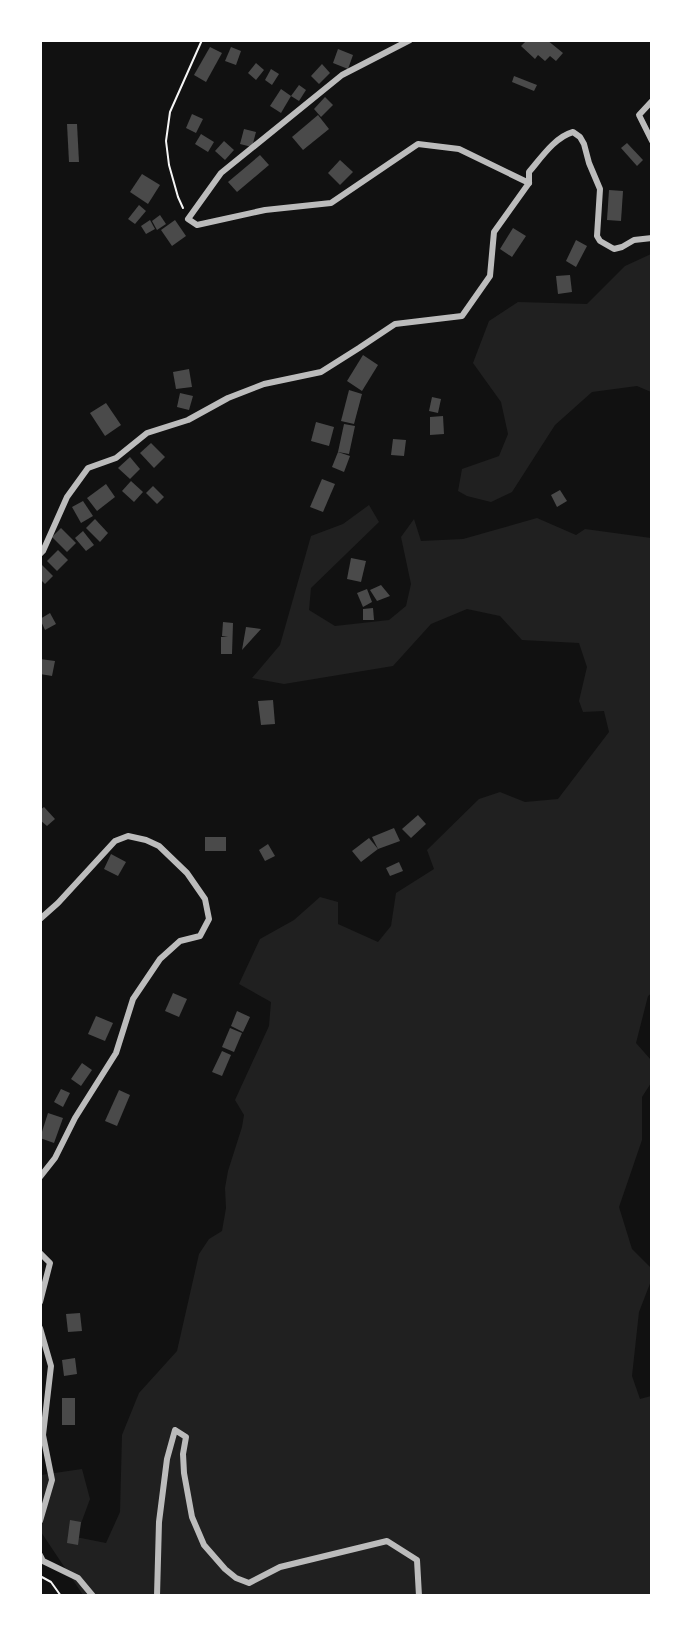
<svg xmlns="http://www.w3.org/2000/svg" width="692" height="1636" viewBox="0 0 692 1636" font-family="Merriweather,serif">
  <rect width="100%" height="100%" fill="#111"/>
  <g fill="#202020">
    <polygon points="651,254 651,392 637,386 592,392 555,425 512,492 491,502 467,496 458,491 462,469 499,456 508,434 501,402 473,363 489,321 518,302 587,304 625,266"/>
    <polygon points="369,505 379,522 311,588 309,610 335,626 389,620 406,606 411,584 401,537 414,519 421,541 463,539 537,518 576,535 585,529 651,538 652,993 648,996 636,1043 651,1060 651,1083 642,1097 642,1140 619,1207 632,1249 651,1268 651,1281 639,1312 632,1376 640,1399 651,1396 651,1595 83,1595 41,1532 41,1475 82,1469 90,1499 76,1537 106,1543 120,1512 122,1435 139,1393 177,1351 199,1254 209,1239 222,1231 226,1208 225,1188 228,1171 242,1127 244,1115 235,1100 269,1026 271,1002 239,984 260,939 294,920 320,897 338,902 338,924 378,942 391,926 396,893 434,869 427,850 479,799 500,792 525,802 558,799 609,732 604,711 583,712 579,701 587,667 579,643 522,640 500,616 467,609 431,624 393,666 284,684 252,678 280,645 311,536 343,524"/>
  </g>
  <g fill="#4a4a4a">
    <polygon points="527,40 547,40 563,53 556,61 550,56 545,61 538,55 535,59 521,46"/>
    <polygon points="210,47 222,53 206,82 194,75"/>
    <polygon points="231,47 241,51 236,65 225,61"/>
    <polygon points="338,49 353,55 348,69 333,63"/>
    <polygon points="256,63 264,70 256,80 248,73"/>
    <polygon points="322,64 330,73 319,84 311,76"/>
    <polygon points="271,69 279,74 272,85 265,80"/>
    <polygon points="514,76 537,85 534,91 512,82"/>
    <polygon points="299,85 306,90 299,101 291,96"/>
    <polygon points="281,89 291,96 281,113 270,106"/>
    <polygon points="325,97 333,105 321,117 314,109"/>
    <polygon points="192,114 203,119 196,133 186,128"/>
    <polygon points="318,115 329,129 303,150 292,137"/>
    <polygon points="67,124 77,124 79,162 69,162"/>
    <polygon points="244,129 256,132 252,147 240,144"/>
    <polygon points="201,134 214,142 208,152 195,144"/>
    <polygon points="224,141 234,150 225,160 215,151"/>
    <polygon points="627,143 643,160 637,166 621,148"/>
    <polygon points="260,155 269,165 237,192 228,182"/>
    <polygon points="340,160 353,172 340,185 328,173"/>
    <polygon points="142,174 160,185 148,204 130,192"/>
    <polygon points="609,190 623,191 621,221 607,220"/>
    <polygon points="139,205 146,211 135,224 128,219"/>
    <polygon points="160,215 166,224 157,230 152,221"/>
    <polygon points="150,220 155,229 146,234 141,226"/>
    <polygon points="175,220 186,236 172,246 161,230"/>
    <polygon points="513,228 526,236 512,257 500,249"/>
    <polygon points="576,240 587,246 576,267 566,261"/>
    <polygon points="570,275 572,292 558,294 556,276"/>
    <polygon points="363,355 378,365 362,391 347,381"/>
    <polygon points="189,369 192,387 176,389 173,372"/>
    <polygon points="349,390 362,394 354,424 341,421"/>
    <polygon points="180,393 193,396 189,410 177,407"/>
    <polygon points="432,397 441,399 438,413 429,411"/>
    <polygon points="106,403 121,425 105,436 90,413"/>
    <polygon points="443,416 444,434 430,435 430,417"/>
    <polygon points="316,422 334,427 329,446 311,441"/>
    <polygon points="344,424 355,426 349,454 338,452"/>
    <polygon points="393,439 406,440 404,456 391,455"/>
    <polygon points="151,443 165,457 154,468 140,453"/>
    <polygon points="338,452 350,456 344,472 332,467"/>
    <polygon points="130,457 140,469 130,479 118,468"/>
    <polygon points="322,479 335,484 323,512 310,507"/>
    <polygon points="131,481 143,492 134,502 122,491"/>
    <polygon points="106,484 115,497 97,511 87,498"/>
    <polygon points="153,486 164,497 157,504 146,493"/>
    <polygon points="560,490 567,501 557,507 551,495"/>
    <polygon points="83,501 93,516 81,523 72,507"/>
    <polygon points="95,519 108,533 100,542 86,528"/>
    <polygon points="61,528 76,543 67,552 52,537"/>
    <polygon points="83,531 94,545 86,551 75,538"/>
    <polygon points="58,550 68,560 57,571 47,561"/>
    <polygon points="351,558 366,561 361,582 347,579"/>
    <polygon points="40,563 53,576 45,584 40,579"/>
    <polygon points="381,585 390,596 377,601 370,590"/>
    <polygon points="367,589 372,602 363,607 357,593"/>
    <polygon points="373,608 374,620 363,620 363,609"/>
    <polygon points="50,613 56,624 45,630 40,619"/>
    <polygon points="223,622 233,623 232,654 221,654 221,637 228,637 222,636"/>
    <polygon points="246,627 261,629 242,650"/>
    <polygon points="40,659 55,661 52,676 40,674"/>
    <polygon points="273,700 275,724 261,725 258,701"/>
    <polygon points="44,807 55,819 47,826 40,820 40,810"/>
    <polygon points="418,815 426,824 411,838 402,829"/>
    <polygon points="394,828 400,841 378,849 372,837"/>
    <rect x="205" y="837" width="21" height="14"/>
    <polygon points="369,838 378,849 361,862 352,851"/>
    <polygon points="268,844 275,856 265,861 259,850"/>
    <polygon points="111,854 126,862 118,876 104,869"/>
    <polygon points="399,862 403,871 390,876 386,868"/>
    <polygon points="173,993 187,999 179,1017 165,1011"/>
    <polygon points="237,1011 250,1017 243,1032 231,1026"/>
    <polygon points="96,1016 113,1023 105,1041 88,1034"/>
    <polygon points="230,1028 242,1033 234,1052 222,1047"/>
    <polygon points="222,1051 231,1055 222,1076 212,1072"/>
    <polygon points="82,1063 92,1070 81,1086 71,1079"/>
    <polygon points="61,1089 70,1093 63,1107 54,1102"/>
    <polygon points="119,1090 130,1095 117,1126 105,1121"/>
    <polygon points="48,1113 63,1118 54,1143 40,1138"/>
    <polygon points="80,1313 82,1331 68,1332 66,1314"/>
    <polygon points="75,1358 77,1374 64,1376 62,1360"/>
    <rect x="62" y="1398" width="13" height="27"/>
    <polygon points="70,1520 81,1522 78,1545 67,1543"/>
  </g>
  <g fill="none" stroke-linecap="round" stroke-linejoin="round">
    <g stroke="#f5f5f5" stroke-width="2">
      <polyline points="183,208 178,197 169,165 166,141 170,112 202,40"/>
      <polyline points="40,1576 51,1582 61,1596"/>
    </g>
    <g stroke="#bcbcbc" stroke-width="6">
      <polyline points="652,101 639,115 652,141"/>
      <path d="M529 183V172C541 158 555 137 573 132L580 137 584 144 589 163 600 189 597 236 600 241 614 249 622 247 634 240 652 238"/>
      <polyline points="40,554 43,551 67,497 88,468 116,458 147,433 188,420 228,398 264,384 321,372 359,348 395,324 462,316 490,276 494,232 529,183 459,149 418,144 331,203 265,210 197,225 188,219 221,173 342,75 410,40"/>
      <polyline points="40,919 58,903 115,841 128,836 146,840 159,846 187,873 205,899 209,919 200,936 180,941 160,959 133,999 116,1053 75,1118 55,1158 40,1177"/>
      <polyline points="40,1253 50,1263 40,1302"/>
      <polyline points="40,1328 51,1366 43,1435 52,1480 40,1521"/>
      <polyline points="40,1555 43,1561 78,1578 93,1596"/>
      <polyline points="157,1596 159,1522 167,1459 175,1430 186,1437 183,1454 184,1473 192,1517 204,1545 225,1569 236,1578 249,1583 280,1567 387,1541 417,1560 419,1596"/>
    </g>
  </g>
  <rect width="692" height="1636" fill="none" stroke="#ffffff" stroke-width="84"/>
</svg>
